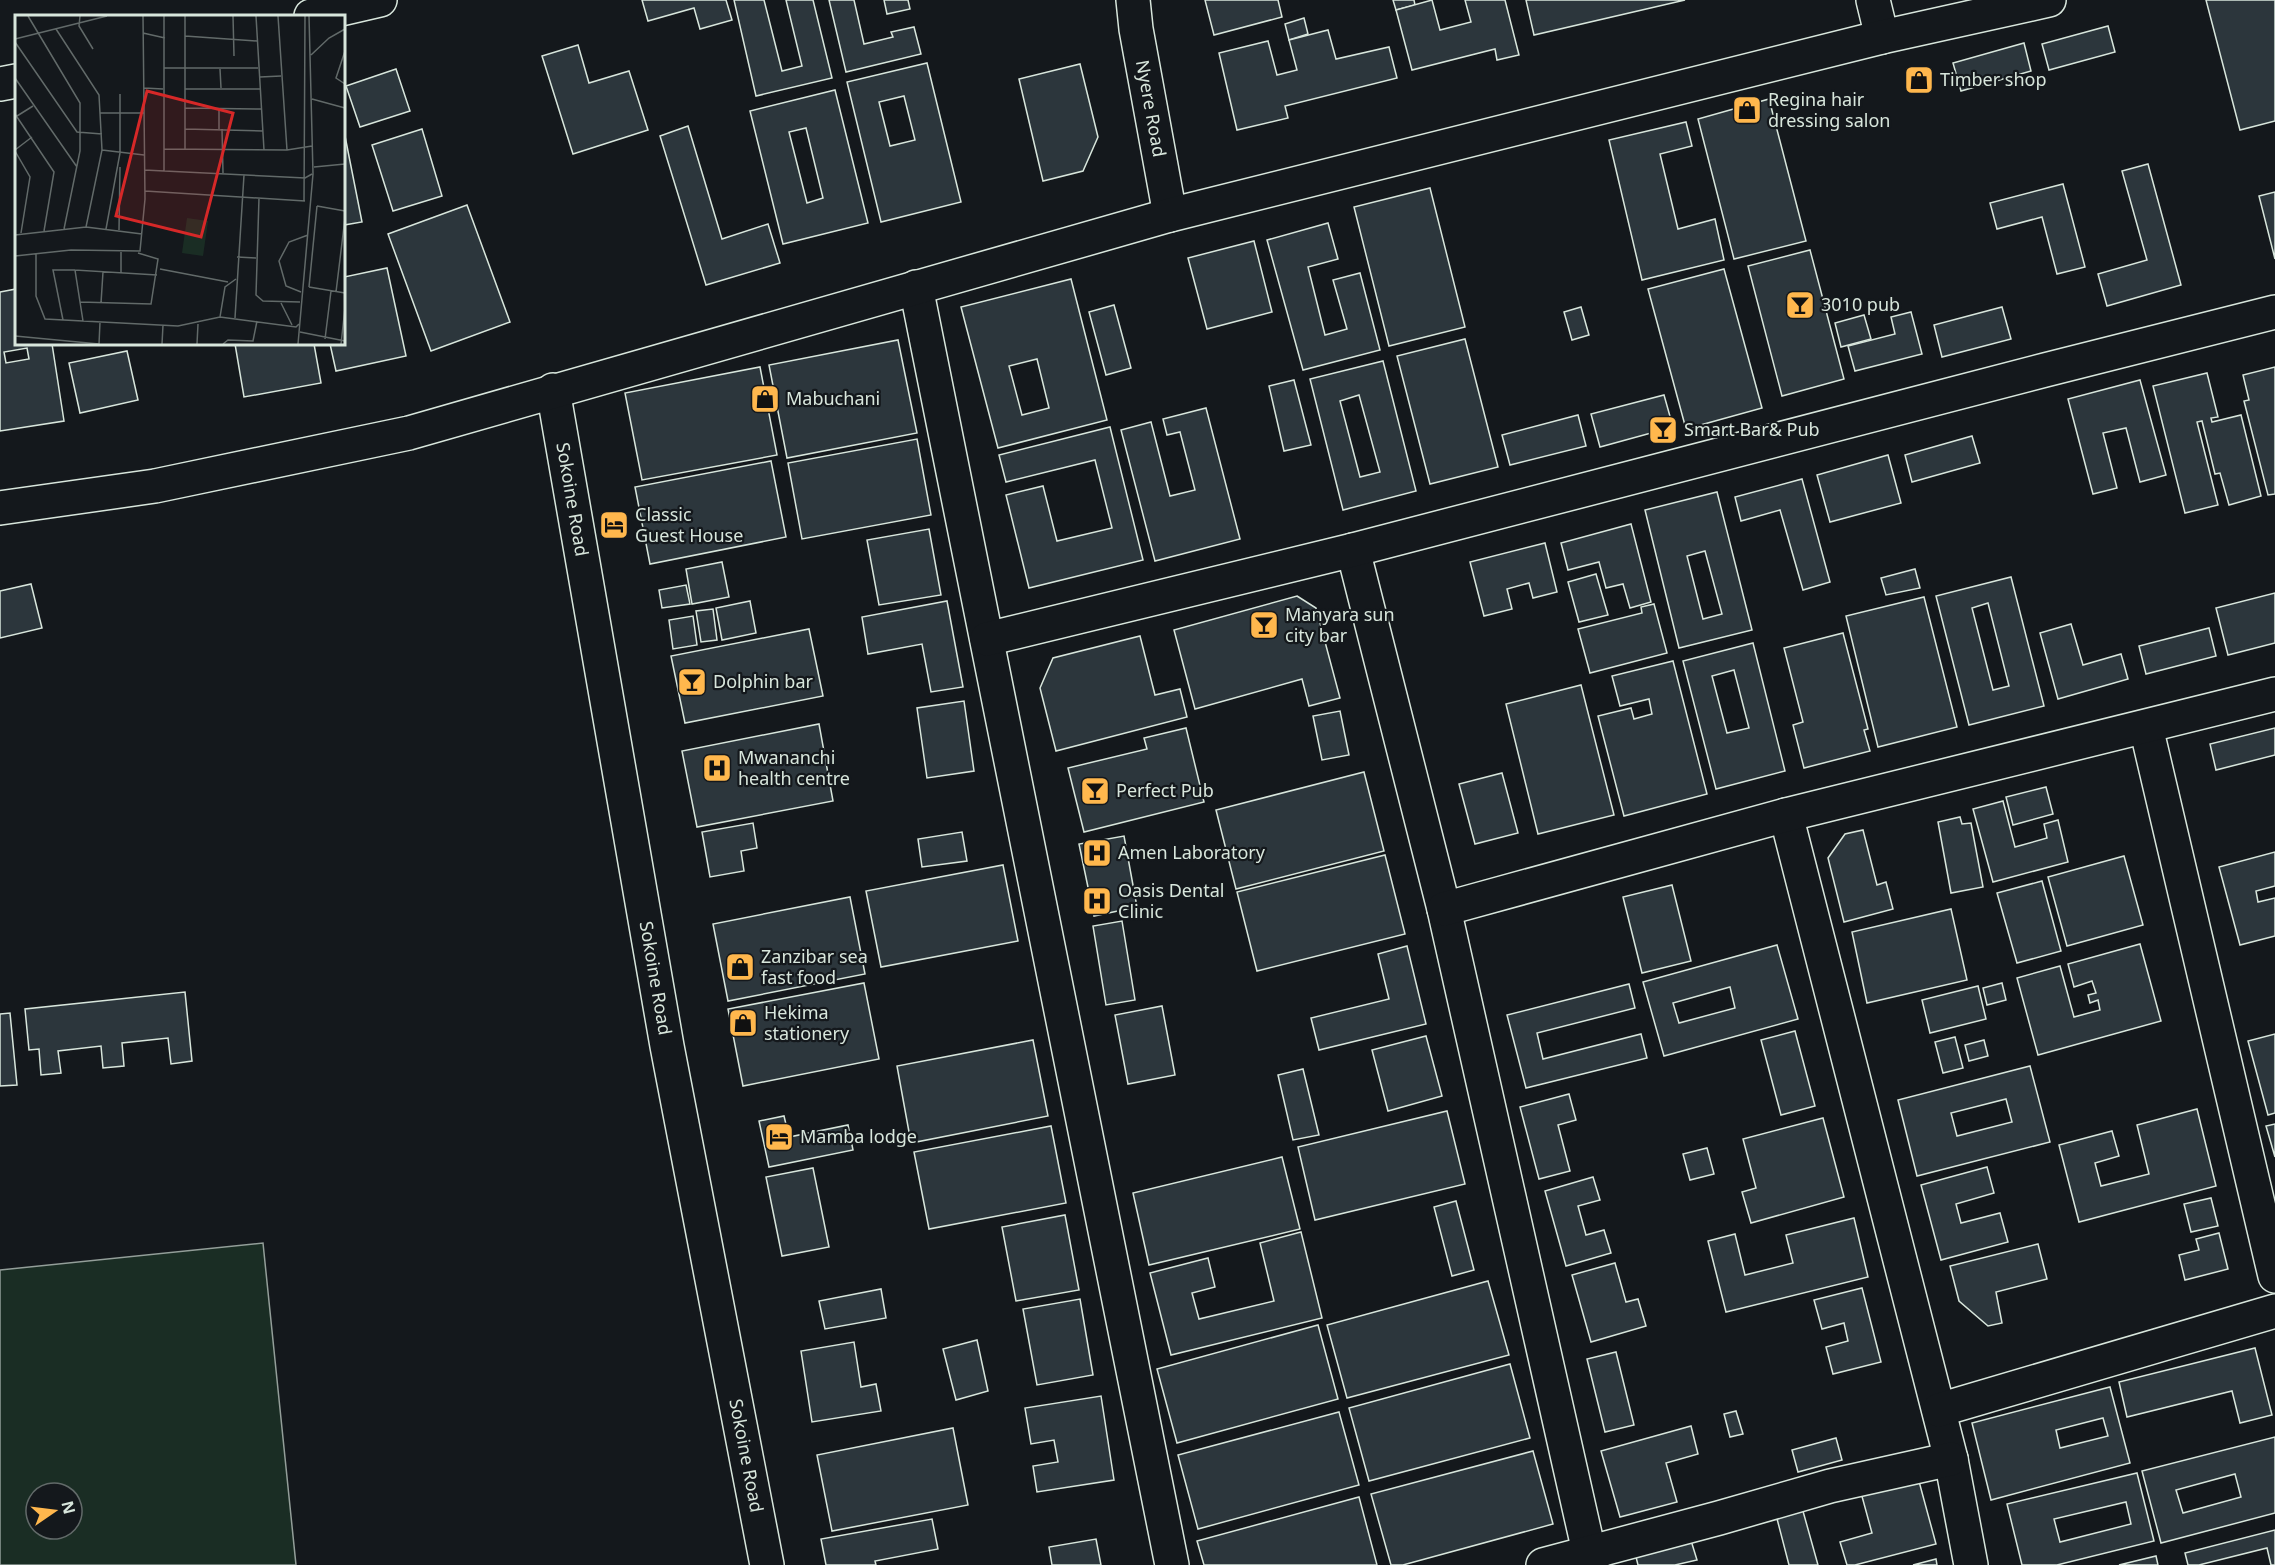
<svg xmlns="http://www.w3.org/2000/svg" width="2275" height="1565" viewBox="0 0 2275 1565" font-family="'Noto Sans',sans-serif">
  <rect width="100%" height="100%" fill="#14181c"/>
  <path fill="#1a2d24" stroke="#939e99" stroke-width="1.5" fill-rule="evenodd" d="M263 1243 296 1565H0V1270ZM36 1493H72V1529H36Z"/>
  <g fill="#2c363c" stroke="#d8e6dc" stroke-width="1.5" fill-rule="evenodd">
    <polygon points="642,0 726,0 732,20 700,29 694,8 648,21"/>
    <polygon points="734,0 764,0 782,71 802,66 786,0 813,0 832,78 756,96"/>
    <polygon points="829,0 854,0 864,44 893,37 891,32 914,27 921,54 846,72"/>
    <polygon points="884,0 908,0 910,9 887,14"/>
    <polygon points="1205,0 1278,0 1282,17 1214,35"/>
    <polygon points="1393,0 1414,0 1415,5 1396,10"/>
    <polygon points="1432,0 1440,30 1471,22 1465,0 1505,0 1519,55 1497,60 1495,49 1412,70 1396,10"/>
    <polygon points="1526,0 1685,0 1534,35"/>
    <polygon points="2206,0 2275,0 2275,121 2240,130"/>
    <polygon points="1304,18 1308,34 1289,40 1285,24"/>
    <polygon points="2108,26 2115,52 2049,70 2042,44"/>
    <polygon points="1328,30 1336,59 1389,47 1397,78 1285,106 1288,118 1237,130 1219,53 1268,41 1277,75 1297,70 1289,40"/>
    <polygon points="2024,43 2031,71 1961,91 1953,63"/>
    <polygon points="578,45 589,83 629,71 648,130 573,154 542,56"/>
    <path d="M927 63 961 202 881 222 847 82ZM904 96 915 140 890 146 879 102Z"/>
    <polygon points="1080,64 1098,137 1083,171 1043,181 1019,79"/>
    <polygon points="396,69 410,111 360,127 346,86"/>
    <path d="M835 90 868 223 783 244 750 111ZM806 128 823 198 807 203 789 132Z"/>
    <polygon points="1769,99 1806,241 1734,259 1698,119"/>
    <polygon points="1686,122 1692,146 1660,154 1678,229 1715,219 1724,260 1642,280 1609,140"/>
    <polygon points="688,126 722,239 768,224 780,263 706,285 660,136"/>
    <polygon points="422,129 442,196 393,211 372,145"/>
    <polygon points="344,131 362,222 344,225"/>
    <polygon points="2148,164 2181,285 2107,306 2098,274 2147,260 2122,171"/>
    <polygon points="2063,184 2085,267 2057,274 2042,217 1997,229 1990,203"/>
    <polygon points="1430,188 1465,327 1389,346 1354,207"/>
    <polygon points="2275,192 2275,259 2259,196"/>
    <polygon points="467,205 510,322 431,351 388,234"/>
    <polygon points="1328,223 1338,259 1308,267 1325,335 1347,329 1333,280 1360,273 1380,350 1303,370 1267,240"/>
    <polygon points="1254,241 1272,312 1207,329 1188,258"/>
    <polygon points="1810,250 1844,379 1782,396 1748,266"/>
    <polygon points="387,268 406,356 336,371 330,344 344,344 344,277"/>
    <polygon points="1724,269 1762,408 1686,429 1648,289"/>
    <path d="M1071 279 1107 420 998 448 961 307ZM1037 359 1049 408 1022 415 1009 366Z"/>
    <path d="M16 289V344H52L64 421 0 431V292ZM27 348 29 359 6 363 4 352Z"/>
    <polygon points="1114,305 1131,368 1106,375 1089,312"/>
    <polygon points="1581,307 1589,335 1572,340 1564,312"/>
    <polygon points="2002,307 2011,339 1942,357 1934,325"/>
    <polygon points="1911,312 1922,354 1855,371 1848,346 1895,334 1891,317"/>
    <polygon points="1864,315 1871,339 1841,347 1835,323"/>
    <polygon points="1465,339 1498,467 1430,484 1397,356"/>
    <polygon points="898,340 917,433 787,458 769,365"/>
    <polygon points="235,344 314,344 321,383 244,397"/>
    <polygon points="127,351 138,400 80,413 69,363"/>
    <path d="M1383 361 1416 491 1343 510 1310 379ZM1359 395 1380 472 1360 477 1340 401Z"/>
    <polygon points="760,367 777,455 642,480 625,393"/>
    <polygon points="2275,367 2275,494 2268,495 2244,401 2249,400 2243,375"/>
    <polygon points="2207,373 2218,417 2211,418 2212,422 2241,415 2261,496 2229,505 2220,473 2215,474 2202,421 2197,422 2218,505 2185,513 2153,386"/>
    <polygon points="1294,380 1311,445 1284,451 1269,386"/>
    <polygon points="2140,380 2166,475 2140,482 2126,428 2103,433 2117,488 2093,494 2068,399"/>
    <polygon points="1664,395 1673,427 1600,447 1591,414"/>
    <polygon points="1206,408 1240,539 1155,561 1121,430 1151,422 1170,496 1195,490 1180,432 1167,435 1163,419"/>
    <polygon points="1578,415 1586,446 1510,465 1502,435"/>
    <polygon points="1110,427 1143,560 1029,588 1006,495 1043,486 1057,541 1112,528 1095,460 1006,482 999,455"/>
    <polygon points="1972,436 1980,463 1912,482 1905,455"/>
    <polygon points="917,439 931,515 802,539 788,463"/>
    <polygon points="1888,455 1901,503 1830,522 1817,475"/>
    <polygon points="771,461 786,537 650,564 635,487"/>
    <polygon points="1802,479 1830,582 1803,590 1780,510 1741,521 1735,497"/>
    <path d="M1717 492 1752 630 1679 648 1645 510ZM1705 551 1722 614 1703 619 1687 556Z"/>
    <polygon points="1631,524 1651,602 1630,608 1623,584 1606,588 1599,562 1568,570 1561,543"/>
    <polygon points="929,529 941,595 879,605 867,540"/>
    <polygon points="1545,543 1557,592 1533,598 1529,583 1507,589 1512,609 1484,616 1470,562"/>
    <polygon points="722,562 729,597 692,604 686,569"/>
    <polygon points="1915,569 1920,588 1886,595 1881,578"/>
    <polygon points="1596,574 1608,615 1579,622 1568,582"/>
    <path d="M2011 577 2044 706 1969 725 1936 596ZM1988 603 2009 686 1993 690 1972 608Z"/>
    <polygon points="31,584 42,628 0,638 0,591"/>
    <polygon points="686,585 690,604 662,608 659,590"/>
    <polygon points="2275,593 2275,643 2228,655 2216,608"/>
    <polygon points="1297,596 1316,608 1340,698 1309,706 1302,679 1195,709 1174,630"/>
    <polygon points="1924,597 1957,727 1878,747 1846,616"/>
    <polygon points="750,601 756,633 722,640 716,608"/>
    <polygon points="947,601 963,687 931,692 922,644 868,654 862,617"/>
    <polygon points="1654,604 1667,653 1590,673 1578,629 1642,613 1641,607"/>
    <polygon points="713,609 717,640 701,642 696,611"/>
    <polygon points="693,616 697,645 673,649 669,620"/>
    <polygon points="2071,624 2083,665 2121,654 2128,679 2058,699 2040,633"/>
    <polygon points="2209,628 2216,656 2146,674 2139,646"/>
    <polygon points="809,629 823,696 685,723 671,656"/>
    <polygon points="1843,633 1868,729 1864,730 1870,751 1804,768 1793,725 1803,722 1784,648"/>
    <polygon points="1140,636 1155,695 1180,689 1187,717 1056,751 1040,688 1053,658"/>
    <path d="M1753 643 1785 771 1716 789 1683 661ZM1734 670 1749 728 1727 733 1712 676Z"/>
    <polygon points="1673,661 1707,794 1624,816 1598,716 1631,708 1634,719 1652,714 1649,699 1620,706 1612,676"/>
    <polygon points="1581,685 1614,815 1538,834 1506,704"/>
    <polygon points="964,701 974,771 927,778 917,708"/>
    <polygon points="1340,711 1349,755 1322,760 1313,716"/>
    <polygon points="819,724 833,801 697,827 682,751"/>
    <polygon points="1186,728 1204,802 1084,832 1068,768 1147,749 1144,738"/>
    <polygon points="2275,728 2275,755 2216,770 2210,744"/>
    <polygon points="1364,772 1384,851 1236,889 1216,810"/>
    <polygon points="1502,773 1518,833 1475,844 1459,784"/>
    <polygon points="2046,787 2053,814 2013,825 2006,797"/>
    <polygon points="2003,801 2015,847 2047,838 2044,824 2058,820 2068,862 1993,882 1973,809"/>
    <polygon points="1960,817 1962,824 1971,823 1983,887 1951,893 1938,822"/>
    <polygon points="753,823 757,848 741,851 744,871 710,877 702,832"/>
    <polygon points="1863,830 1877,885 1886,882 1893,909 1844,922 1828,858 1845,834"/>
    <polygon points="962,832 967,861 922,867 918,839"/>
    <polygon points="1124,836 1137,907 1094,916 1079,844"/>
    <polygon points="2275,852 2275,886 2256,891 2258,902 2275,898 2275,936 2240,945 2219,867"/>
    <polygon points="1385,855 1405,934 1257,971 1237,892"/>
    <polygon points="2124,856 2143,925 2067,946 2048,877"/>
    <polygon points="1003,865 1018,941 881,967 866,891"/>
    <polygon points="2042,881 2061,951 2017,963 1997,893"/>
    <polygon points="1672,885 1691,961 1642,973 1623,897"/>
    <polygon points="850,897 865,974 728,1001 713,924"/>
    <polygon points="1951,909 1967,980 1867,1003 1852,932"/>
    <polygon points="1122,921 1135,1000 1106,1005 1093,926"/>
    <polygon points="2140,944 2161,1021 2038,1055 2017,978 2060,966 2074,1017 2100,1010 2098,1000 2090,1003 2088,995 2096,993 2092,981 2074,987 2068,964"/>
    <path d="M1777 945 1798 1019 1664 1056 1643 982ZM1730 987 1735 1008 1679 1023 1673 1003Z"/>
    <polygon points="1407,946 1426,1024 1319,1050 1311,1018 1389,999 1378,954"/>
    <polygon points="864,983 879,1059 743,1086 728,1009"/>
    <polygon points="2002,983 2006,1000 1987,1005 1983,988"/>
    <polygon points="1629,984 1635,1008 1537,1033 1543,1059 1641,1034 1647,1058 1526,1088 1507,1015"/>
    <polygon points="1978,986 1986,1019 1930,1033 1922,1000"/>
    <polygon points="185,992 192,1061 171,1064 168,1038 122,1043 124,1066 103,1068 101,1046 58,1051 61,1073 41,1075 39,1049 29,1050 25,1009"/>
    <polygon points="1162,1006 1175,1075 1128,1084 1115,1015"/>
    <polygon points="10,1013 17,1085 0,1086 0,1014"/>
    <polygon points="1795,1031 1815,1106 1781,1115 1761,1040"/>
    <polygon points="2275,1034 2275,1113 2268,1115 2248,1041"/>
    <polygon points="1426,1036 1442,1096 1388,1111 1372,1050"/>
    <polygon points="1955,1037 1963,1068 1943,1073 1935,1042"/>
    <polygon points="1033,1040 1048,1116 911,1143 897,1066"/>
    <polygon points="1984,1040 1988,1056 1969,1061 1965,1045"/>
    <path d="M2030 1066 2050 1142 1917 1176 1898 1100ZM2006 1099 2012 1122 1957 1136 1951 1113Z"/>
    <polygon points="1303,1069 1319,1135 1293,1140 1278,1075"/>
    <polygon points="1569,1094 1576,1120 1558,1125 1570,1171 1539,1179 1520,1107"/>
    <polygon points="2197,1109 2216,1186 2079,1222 2059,1145 2112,1131 2119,1156 2095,1163 2101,1186 2149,1174 2137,1125"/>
    <polygon points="1447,1111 1465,1184 1315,1220 1298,1147"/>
    <polygon points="784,1116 789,1137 848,1125 853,1150 769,1167 759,1121"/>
    <polygon points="1823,1118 1844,1197 1751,1223 1742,1192 1756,1188 1743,1139"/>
    <polygon points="2275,1124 2275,1157 2266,1126"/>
    <polygon points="1051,1126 1066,1203 929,1229 914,1152"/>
    <polygon points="1707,1148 1714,1174 1690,1180 1683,1154"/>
    <polygon points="1282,1157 1300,1229 1149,1265 1133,1193"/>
    <polygon points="1987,1167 1994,1193 1956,1204 1961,1223 2000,1213 2008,1242 1941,1260 1921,1185"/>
    <polygon points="813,1168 829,1247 782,1256 766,1177"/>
    <polygon points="1593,1177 1600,1200 1578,1206 1586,1235 1604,1230 1611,1253 1566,1266 1545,1191"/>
    <polygon points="2211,1198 2218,1226 2191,1232 2184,1204"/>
    <polygon points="1456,1201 1474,1270 1452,1276 1434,1207"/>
    <polygon points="1065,1215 1079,1290 1016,1301 1002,1227"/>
    <polygon points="1854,1218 1868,1277 1726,1312 1708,1241 1735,1234 1745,1275 1793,1263 1786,1235"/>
    <polygon points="1301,1232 1322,1318 1171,1355 1150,1273 1208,1258 1215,1287 1192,1293 1199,1319 1274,1301 1260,1243"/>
    <polygon points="2219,1233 2228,1269 2185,1280 2179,1255 2199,1250 2196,1239"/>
    <polygon points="2038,1244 2047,1279 1996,1292 2002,1323 1988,1326 1959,1301 1950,1266"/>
    <polygon points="1615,1263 1626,1302 1638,1299 1646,1326 1591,1342 1572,1275"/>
    <polygon points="1488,1281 1509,1355 1347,1398 1327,1325"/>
    <polygon points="1862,1288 1881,1362 1833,1374 1826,1347 1848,1341 1844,1323 1822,1329 1814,1300"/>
    <polygon points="881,1289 886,1318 825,1329 819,1301"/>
    <polygon points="1080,1299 1093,1375 1037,1385 1023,1309"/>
    <polygon points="1318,1325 1338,1399 1177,1443 1157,1369"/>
    <polygon points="977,1340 988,1391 956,1400 943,1349"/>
    <polygon points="854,1342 861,1387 876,1384 881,1411 812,1422 801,1351"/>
    <polygon points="2255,1348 2272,1415 2240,1423 2232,1391 2127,1417 2119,1382"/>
    <polygon points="1616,1352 1634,1425 1605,1432 1587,1359"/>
    <polygon points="1510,1364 1530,1438 1369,1481 1349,1408"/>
    <path d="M2110 1387 2130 1463 1991 1500 1972 1423ZM2103 1418 2108 1436 2060 1448 2056 1430Z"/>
    <polygon points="1101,1396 1114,1480 1037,1492 1033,1466 1058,1462 1054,1440 1031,1444 1025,1408"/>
    <polygon points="1736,1411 1743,1434 1730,1437 1724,1414"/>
    <polygon points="1339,1412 1359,1485 1198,1529 1178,1455"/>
    <polygon points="1691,1426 1698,1454 1666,1463 1677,1502 1620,1517 1601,1451"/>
    <polygon points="953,1428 968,1505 832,1531 817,1455"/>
    <path d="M2275 1437V1513L2161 1543 2142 1471ZM2235 1474 2241 1497 2183 1513 2176 1490Z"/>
    <polygon points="1836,1438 1842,1460 1798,1472 1792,1450"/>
    <polygon points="1533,1451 1553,1524 1403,1565 1391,1565 1371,1494"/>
    <path d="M2137 1473 2154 1541 2057 1565H2022L2007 1504ZM2126 1502 2131 1524 2060 1542 2054 1519Z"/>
    <polygon points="1917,1474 1936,1544 1855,1565 1847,1565 1840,1542 1872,1533 1860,1489"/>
    <polygon points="1359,1497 1377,1565 1204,1565 1197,1541"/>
    <polygon points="1801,1504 1818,1565 1789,1565 1775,1511"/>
    <polygon points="932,1519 938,1549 875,1561 876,1565 826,1565 821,1539"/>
    <polygon points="2275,1530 2275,1565 2271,1565 2267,1548 2199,1565 2188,1565 2185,1553"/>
    <polygon points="1689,1534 1697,1560 1675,1565 1638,1565 1634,1549"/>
    <polygon points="1096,1539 1101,1565 1052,1565 1049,1547"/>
    <polygon points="2156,1556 2158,1565 2119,1565"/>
    <polygon points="1936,1559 1937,1565 1913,1565"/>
  </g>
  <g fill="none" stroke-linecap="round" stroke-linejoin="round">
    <g stroke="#d8e6dc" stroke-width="36">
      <g id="street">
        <path id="s1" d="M1133 0 1136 29 1170 215"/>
        <polyline points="1873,0 1882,37"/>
        <polyline points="311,16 380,0"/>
        <polyline points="0,84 16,81"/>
        <polyline points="916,287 1172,1565"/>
        <path id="s2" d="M553 390 667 1046 767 1565"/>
        <polyline points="0,508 155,486 409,433 1170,215 1882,37 2049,0"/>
        <polyline points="1353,550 1444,909 1592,1565"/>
        <polyline points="987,639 1353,550 2045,370 2275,312"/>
        <polyline points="2146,727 2275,1276"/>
        <polyline points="1786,815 1951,1459 1971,1565"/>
        <polyline points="1444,909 1786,815 2275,694"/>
        <polyline points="1939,1410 2275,1311"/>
        <polyline points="1543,1565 1719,1518 1830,1486 1951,1459"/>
      </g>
    </g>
    <use href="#street" stroke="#14181c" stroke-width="33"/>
  </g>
  <defs>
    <g id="shop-square" transform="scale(1.5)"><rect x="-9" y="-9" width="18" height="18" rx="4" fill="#ffb74d" stroke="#14181c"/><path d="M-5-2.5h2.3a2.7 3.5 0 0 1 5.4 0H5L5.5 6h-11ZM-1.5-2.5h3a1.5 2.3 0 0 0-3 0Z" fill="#111"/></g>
    <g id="bar-square" transform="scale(1.5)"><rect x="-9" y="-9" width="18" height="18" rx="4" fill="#ffb74d" stroke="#14181c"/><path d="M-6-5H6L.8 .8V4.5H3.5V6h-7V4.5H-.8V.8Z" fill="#111"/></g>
    <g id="hotel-square" transform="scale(1.5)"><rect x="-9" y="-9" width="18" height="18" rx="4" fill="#ffb74d" stroke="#14181c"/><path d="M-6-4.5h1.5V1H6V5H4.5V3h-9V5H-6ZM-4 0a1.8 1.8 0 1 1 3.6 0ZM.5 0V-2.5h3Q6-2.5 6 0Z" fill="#111"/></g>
    <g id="hospital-square" transform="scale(1.5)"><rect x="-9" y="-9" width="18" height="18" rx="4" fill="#ffb74d" stroke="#14181c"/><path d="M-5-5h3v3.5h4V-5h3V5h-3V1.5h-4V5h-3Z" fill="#111"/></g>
  </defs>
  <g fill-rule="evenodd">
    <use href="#shop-square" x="1919" y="80"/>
    <use href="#shop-square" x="1747" y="110"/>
    <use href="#bar-square" x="1800" y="305"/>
    <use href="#shop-square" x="765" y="399"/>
    <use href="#bar-square" x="1663" y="430"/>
    <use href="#hotel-square" x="614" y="525"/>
    <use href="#bar-square" x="1264" y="625"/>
    <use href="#bar-square" x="692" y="682"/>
    <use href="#hospital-square" x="717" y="768"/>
    <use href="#bar-square" x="1095" y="791"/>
    <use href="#hospital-square" x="1097" y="853"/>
    <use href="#hospital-square" x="1097" y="901"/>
    <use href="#shop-square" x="740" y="967"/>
    <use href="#shop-square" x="743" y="1023"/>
    <use href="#hotel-square" x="779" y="1137"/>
  </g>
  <g text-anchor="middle" stroke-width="4.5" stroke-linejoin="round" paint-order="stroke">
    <g font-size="18" fill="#d8e6dc" stroke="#14181c" text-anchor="start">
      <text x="1940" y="86">Timber shop</text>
      <text x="1768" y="106">Regina hair<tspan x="1768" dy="21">dressing salon</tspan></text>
      <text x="1821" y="311">3010 pub</text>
      <text x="786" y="405">Mabuchani</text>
      <text x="1684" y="436">Smart Bar&amp; Pub</text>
      <text x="635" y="521">Classic<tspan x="635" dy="21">Guest House</tspan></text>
      <text x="1285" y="621">Manyara sun<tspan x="1285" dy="21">city bar</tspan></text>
      <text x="713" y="688">Dolphin bar</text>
      <text x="738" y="764">Mwananchi<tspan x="738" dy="21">health centre</tspan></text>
      <text x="1116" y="797">Perfect Pub</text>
      <text x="1118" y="859">Amen Laboratory</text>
      <text x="1118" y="897">Oasis Dental<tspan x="1118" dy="21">Clinic</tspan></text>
      <text x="761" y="963">Zanzibar sea<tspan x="761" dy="21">fast food</tspan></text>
      <text x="764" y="1019">Hekima<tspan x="764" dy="21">stationery</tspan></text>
      <text x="800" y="1143">Mamba lodge</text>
    </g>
    <g font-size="18" fill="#d8e6dc" stroke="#14181c">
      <text dy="6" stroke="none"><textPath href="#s1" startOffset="110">Nyere Road</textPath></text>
      <text dy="6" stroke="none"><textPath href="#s2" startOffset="111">Sokoine Road</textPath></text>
      <text dy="6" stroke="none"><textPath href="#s2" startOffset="597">Sokoine Road</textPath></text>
      <text dy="6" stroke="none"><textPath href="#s2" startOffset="1083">Sokoine Road</textPath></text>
    </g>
  </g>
  <g transform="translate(15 15)">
    <rect width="330" height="330" fill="#14181c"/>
    <path d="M172 203 193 206 188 241 167 238Z" fill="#1a2d24"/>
    <path fill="none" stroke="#626a69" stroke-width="1.5" d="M13 1 65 88V136L49 214M65 1 64 11 78 34M149 1V156M170 1V134M218 1 219 41M241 1 249 135M263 1 272 135M41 14 84 80 87 135 71 212M128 18 150 23M170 21 242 26M0 24 92 1M0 27 62 117 87 119M330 36 321 63 330 69M296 40 314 23 330 14M149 53H243M205 54 206 73M245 62 266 61M0 63 62 152M129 73 148 74M170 74H246M297 84 330 93M170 93 246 94M204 94V114M85 98H129M0 99 39 157 29 216M2 101 18 91M170 114 248 116M207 114 208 158M149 134 272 135 297 131M0 135 17 122M87 135 129 140M0 136 15 162 6 218M299 152 330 149M129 155 290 163 297 159M130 176 290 186M244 183 241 280 248 286 285 287M289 186 290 1M302 191 330 196M91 214 105 138V79M104 215 105 152M0 220 71 212 127 219M21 239V281L30 304 163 311 205 302 281 312 284 309M0 241 56 235 125 236 130 184 128 1M222 242 241 243M145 254 213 267M106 258V237M294 272 302 191M294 272 330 278M286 277 271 271 264 246 274 227 293 220M321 277 330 203M65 287 136 289 143 244 123 238M86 288 88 257M266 288 277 310M205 302 210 272 221 264M220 303 229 160M48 305 38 255H60M68 306 60 255 142 260M285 317 330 326M0 321 84 329M310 324 316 276M84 329 85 307M147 329 148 310M182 329 183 309M208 329 213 325 238 326 242 306M283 329 298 159 294 1M326 329 330 293"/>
    <path fill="#d62828" fill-opacity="0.15" stroke="#d62828" stroke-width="3" d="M132 76 218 98 186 222 101 201Z"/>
    <rect width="330" height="330" fill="none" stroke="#d8e6dc" stroke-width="3"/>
  </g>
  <g transform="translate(54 1511) rotate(76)"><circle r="28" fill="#14181c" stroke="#626a69" stroke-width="1.5"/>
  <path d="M0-4.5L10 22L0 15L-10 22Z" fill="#ffb74d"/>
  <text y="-9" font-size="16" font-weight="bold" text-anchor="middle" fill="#d8e6dc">N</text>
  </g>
</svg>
